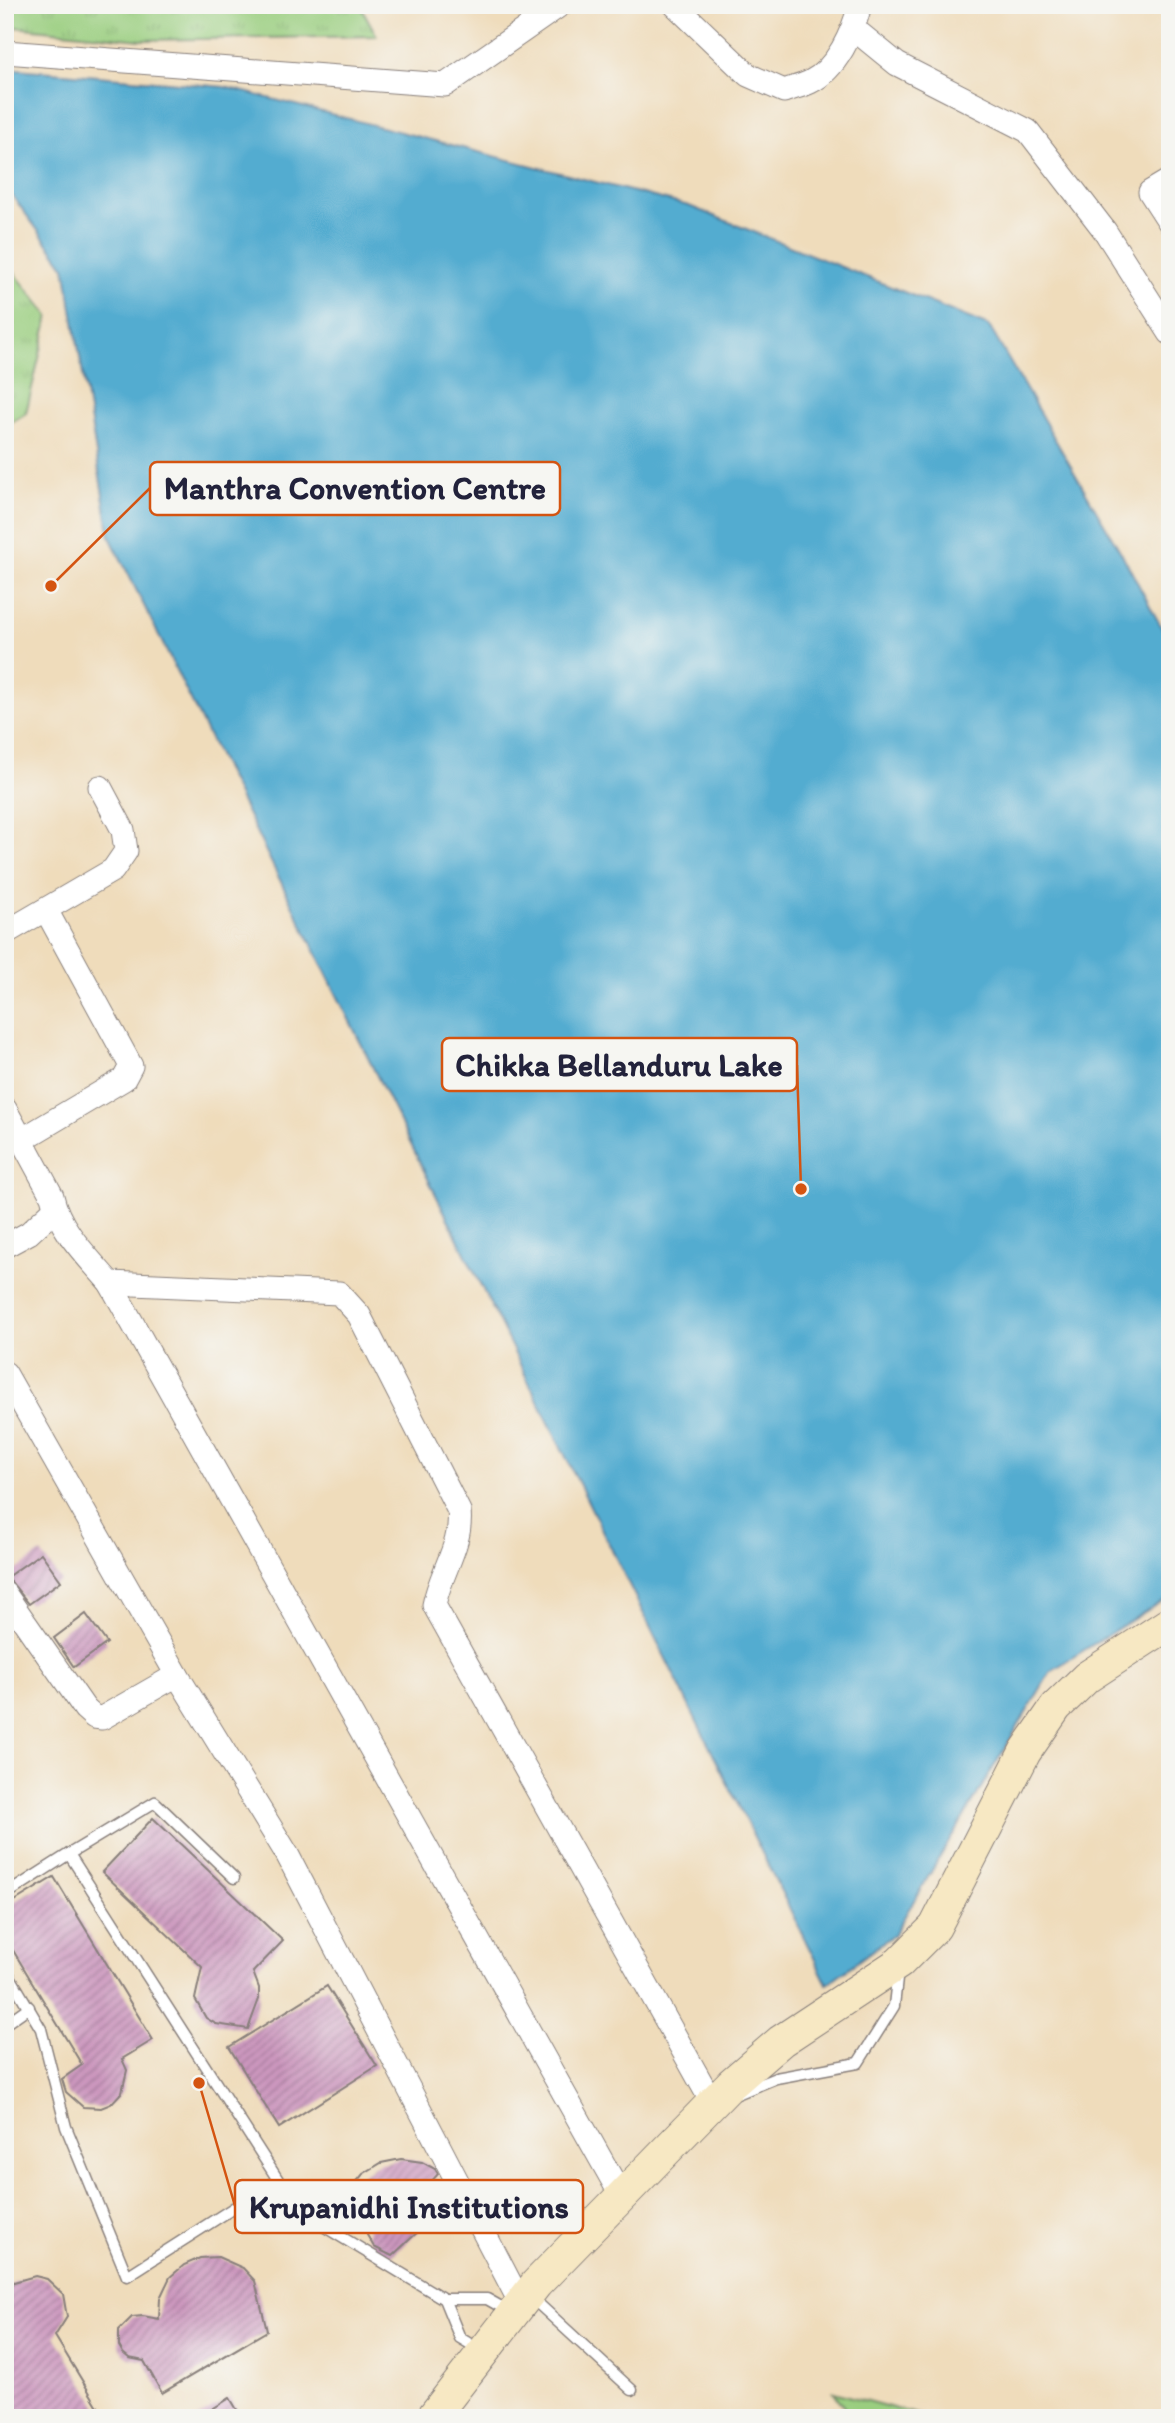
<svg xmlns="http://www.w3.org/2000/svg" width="1175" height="2423" viewBox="0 0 1175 2423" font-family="Itim,sans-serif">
  <defs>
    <pattern id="grass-tufts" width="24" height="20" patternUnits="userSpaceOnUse" patternTransform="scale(1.75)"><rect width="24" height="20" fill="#9ace7f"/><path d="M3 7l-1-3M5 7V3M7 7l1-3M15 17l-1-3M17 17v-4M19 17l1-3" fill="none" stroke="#84b16f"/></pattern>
    <pattern id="building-hatch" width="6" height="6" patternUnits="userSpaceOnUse" patternTransform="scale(1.75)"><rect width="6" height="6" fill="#cc97be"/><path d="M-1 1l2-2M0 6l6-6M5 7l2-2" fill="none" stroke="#a57b9c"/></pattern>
  </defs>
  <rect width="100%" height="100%" fill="#f6f6f2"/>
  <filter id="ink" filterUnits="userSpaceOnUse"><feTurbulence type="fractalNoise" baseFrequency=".0143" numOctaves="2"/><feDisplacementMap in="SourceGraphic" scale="14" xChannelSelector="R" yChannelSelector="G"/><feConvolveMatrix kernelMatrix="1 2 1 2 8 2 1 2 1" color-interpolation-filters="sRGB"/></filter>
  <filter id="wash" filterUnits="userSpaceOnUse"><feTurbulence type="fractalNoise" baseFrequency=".00686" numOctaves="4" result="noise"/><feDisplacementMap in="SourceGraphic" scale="28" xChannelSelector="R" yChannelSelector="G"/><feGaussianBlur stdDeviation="1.57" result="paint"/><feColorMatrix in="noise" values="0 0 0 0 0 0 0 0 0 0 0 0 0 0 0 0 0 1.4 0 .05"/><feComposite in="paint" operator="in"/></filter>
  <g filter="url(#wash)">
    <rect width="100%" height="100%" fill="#efdcbb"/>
    <g fill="url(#grass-tufts)" stroke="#5e785d" stroke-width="2">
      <polygon points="5,5 360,5 377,36 141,40 5,26"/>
      <polygon points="5,261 49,316 26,413 5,426"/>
    </g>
    <polygon fill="#9ace7f" stroke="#5e785d" stroke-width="2" points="834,2392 930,2418 851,2418"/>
    <polygon fill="#53acd0" stroke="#3a6786" stroke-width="2" points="5,68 225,87 689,206 989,326 1123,556 1170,643 1170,1596 1051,1671 894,1934 827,1984 110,537 65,267 5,186"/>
    <g id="blocks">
      <g fill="url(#building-hatch)">
        <polygon points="41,1553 61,1581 29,1604 7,1577"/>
        <polygon points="86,1614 107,1643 74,1667 54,1638"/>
        <polygon points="153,1818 283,1941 253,1972 259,1988 259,1999 248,2029 216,2024 206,2018 195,1999 202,1967 102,1872"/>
        <polygon points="54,1877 153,2040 122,2059 127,2070 122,2092 111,2104 101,2108 83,2107 66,2092 62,2079 82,2065 5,1937 5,1907"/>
        <polygon points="327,1986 377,2066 279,2128 229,2047"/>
        <polygon points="401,2159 422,2162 435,2169 438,2174 418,2197 437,2214 392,2256 374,2247 367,2235 369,2212 346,2201 349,2191 363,2174 381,2163"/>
        <polygon points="218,2257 243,2268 255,2281 267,2331 162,2393 144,2361 129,2358 123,2353 119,2346 119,2330 132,2317 143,2316 159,2319 160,2298 170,2277 184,2265 200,2258"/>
        <polygon points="35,2276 47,2279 63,2294 67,2317 55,2336 105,2418 17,2418 5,2398 5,2292 14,2282"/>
        <polygon points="230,2398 242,2418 198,2418"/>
      </g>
    </g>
  </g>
  <g filter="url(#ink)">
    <use href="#blocks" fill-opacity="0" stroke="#887f7b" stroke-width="2"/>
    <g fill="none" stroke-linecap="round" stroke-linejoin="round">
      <g stroke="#887f7b" stroke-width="13">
        <g id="service">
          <polyline points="69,1854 155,1802 234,1878"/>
          <polyline points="5,1895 69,1854 280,2183"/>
          <polyline points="5,1968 41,2029 66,2127 127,2276 271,2184 290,2188 320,2224 444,2299 487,2299 512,2313"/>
          <polyline points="5,2024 29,2007"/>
          <polyline points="737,2094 776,2078 858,2063 894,2006 898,1970"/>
          <polyline points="531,2297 632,2390"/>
          <polyline points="444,2299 460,2338 482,2351"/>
        </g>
      </g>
      <g stroke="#887f7b" stroke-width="25">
        <g id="minor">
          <path d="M675 5 748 75 784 91C792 88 802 86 810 82 837 69 853 32 860 5"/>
          <polyline points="854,29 897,64 1028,131 1105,231 1170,333"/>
          <polyline points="5,52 445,85 560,5"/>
          <polyline points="1170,180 1150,192 1170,223"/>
          <polyline points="5,933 113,870 126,851 123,830 100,787"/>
          <path d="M5 1109 52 1196C59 1230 88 1257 110 1283L622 2197"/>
          <polyline points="23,1139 124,1079 131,1066 46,910"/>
          <polyline points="5,1246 29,1233 55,1209"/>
          <path d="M110 1283 339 1293 359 1315 459 1511C463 1544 440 1573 434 1605L713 2104"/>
          <polyline points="5,1373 177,1675 287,1854 521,2304"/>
          <polyline points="5,1594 85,1709 94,1717 102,1718 177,1675"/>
        </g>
      </g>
      <g stroke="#887f7b" stroke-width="34">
        <polyline id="secondary" points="432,2418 536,2284 731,2084 781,2041 899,1963 935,1927 1025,1752 1056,1707 1087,1677 1170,1623"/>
      </g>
      <use href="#service" stroke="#fff" stroke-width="10"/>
      <use href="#minor" stroke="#fff" stroke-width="23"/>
      <use href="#secondary" stroke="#f7e8c3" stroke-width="32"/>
    </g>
  </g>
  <path fill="none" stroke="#d45411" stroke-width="2.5" d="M51 586L150 488M801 1189L797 1065M199 2083L235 2206"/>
  <g fill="#d45411" stroke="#f6f6f2" stroke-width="2.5">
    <circle cx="51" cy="586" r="7"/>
    <circle cx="801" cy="1189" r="7"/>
    <circle cx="199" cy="2083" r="7"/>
  </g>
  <g fill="#f6f6f2" stroke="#d45411" stroke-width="2.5">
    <rect x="150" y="462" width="410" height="53" rx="7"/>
    <rect x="442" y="1038" width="355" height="53" rx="7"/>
    <rect x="235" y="2180" width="348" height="53" rx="7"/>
  </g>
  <g font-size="32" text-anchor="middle" font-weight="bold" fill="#22223b">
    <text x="355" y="499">Manthra Convention Centre</text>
    <text x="619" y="1076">Chikka Bellanduru Lake</text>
    <text x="409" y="2218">Krupanidhi Institutions</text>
  </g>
  <rect width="1175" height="2423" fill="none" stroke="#f6f6f2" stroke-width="28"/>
</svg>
